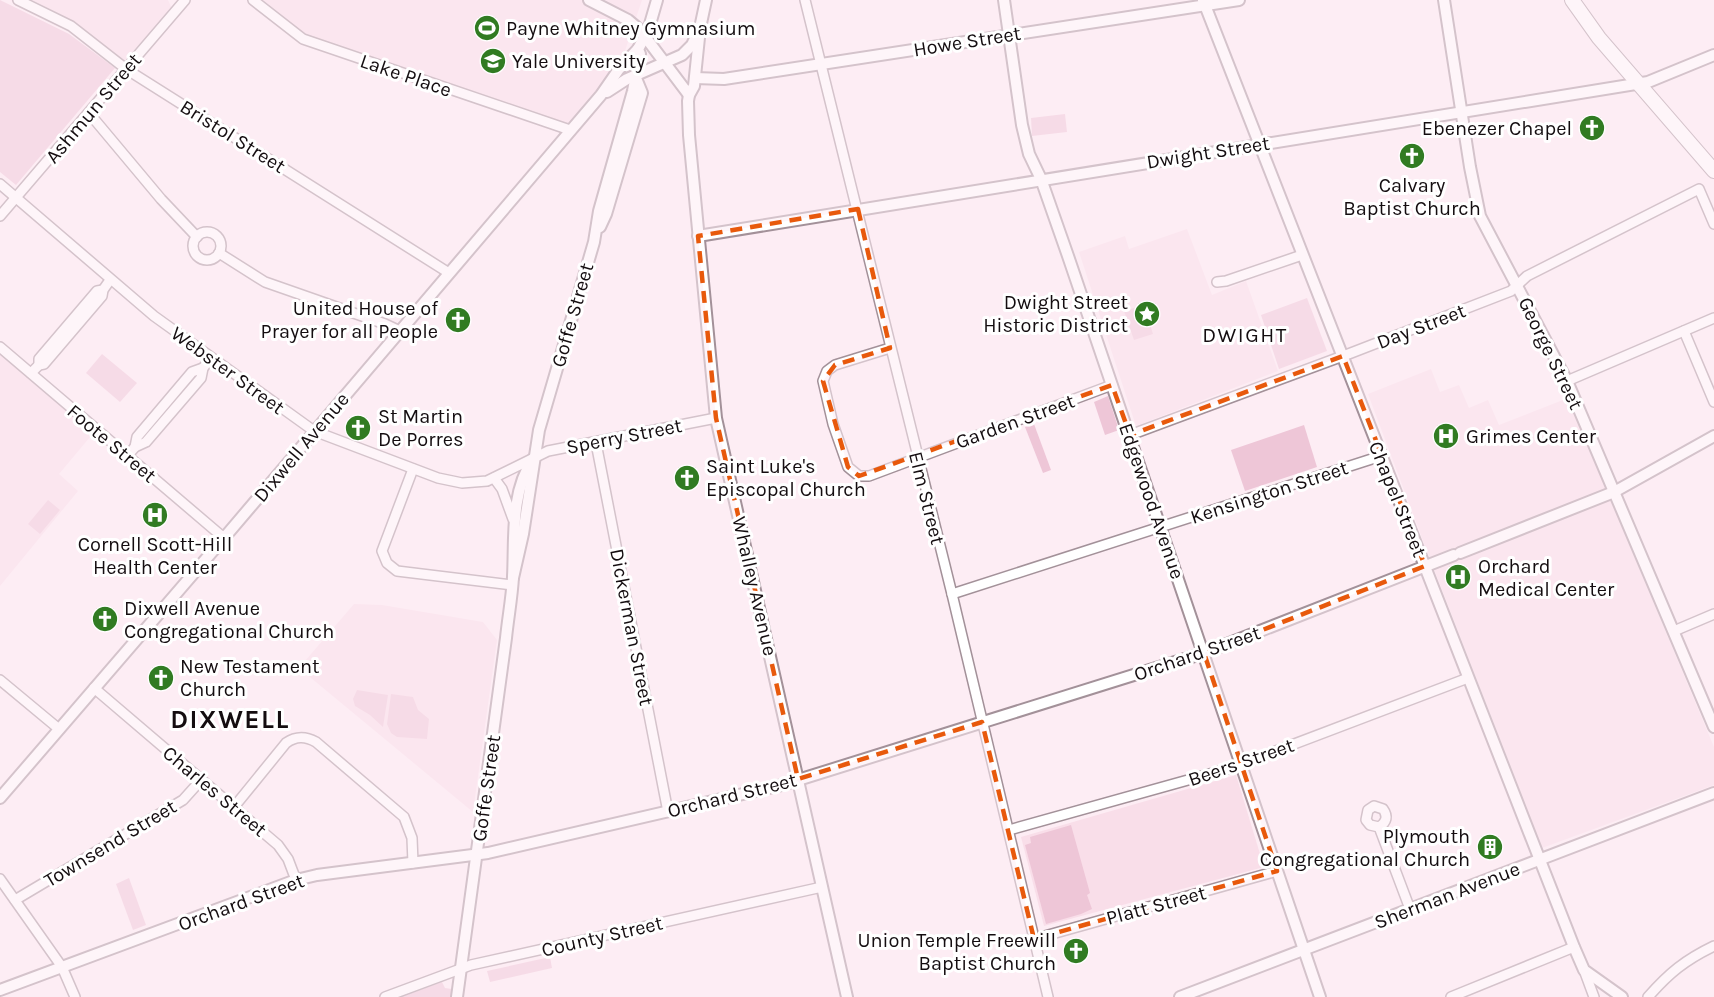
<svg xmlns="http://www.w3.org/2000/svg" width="1714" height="997" viewBox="0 0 1714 997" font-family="Karla,sans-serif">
  <rect width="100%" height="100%" fill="#fdedf4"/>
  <g fill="#f9dee9">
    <polygon points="10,0 168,0 172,9 121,64 72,28"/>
    <polygon points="253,0 642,0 619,69 570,130 303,39"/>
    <polygon points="1187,229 1212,295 1246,281 1278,371 1136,426 1079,252 1125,236 1129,249"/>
    <polygon points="0,347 87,422 90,437 59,474 78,491 0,586"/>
    <polygon points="1431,369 1440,392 1459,385 1469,408 1488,400 1499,425 1568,398 1714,747 1714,785 1542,848 1428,554 1368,394"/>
    <polygon points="354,604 382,605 483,622 497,640 473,812 299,668"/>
    <polygon points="1236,775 1264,867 1044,926 1021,837"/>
  </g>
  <g fill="#eec6d7">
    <polygon points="0,0 69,34 115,68 16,185 0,172"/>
    <polygon points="1065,114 1067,132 1032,136 1031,118"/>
    <polygon points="1307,298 1327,351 1279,369 1261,315"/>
    <polygon points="1144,305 1153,334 1134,340 1124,311"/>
    <polygon points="102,354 137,383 120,402 86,373"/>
    <polygon points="1108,396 1119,430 1105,435 1094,402"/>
    <polygon points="1034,424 1051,470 1043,473 1025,427"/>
    <polygon points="1304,425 1317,467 1245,491 1231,450"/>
    <polygon points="48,500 60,510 40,534 28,524"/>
    <polygon points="357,690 388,695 383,727 370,715 355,706 353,699"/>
    <polygon points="391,694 413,697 418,710 429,719 427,739 397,737 391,733 387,724"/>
    <polygon points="1071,825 1090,893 1087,895 1092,909 1081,914 1046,924 1025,845 1031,843 1030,837"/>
    <polygon points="129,878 146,925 133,930 116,884"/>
    <polygon points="550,957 552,968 490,982 487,971"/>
    <polygon points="442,982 445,988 452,989 451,997 401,997"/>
  </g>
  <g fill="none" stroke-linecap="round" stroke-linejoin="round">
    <g stroke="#a39199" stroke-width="12">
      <g id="minor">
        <polyline points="18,0 71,26 126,69 449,273"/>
        <polyline points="253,0 303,39 570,130"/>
        <polyline points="805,0 952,594 1048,997"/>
        <polyline points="89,113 161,199 197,237"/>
        <polyline points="0,184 154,316 314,431 438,478 462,483 487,481 548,451 716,418"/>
        <polyline points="0,216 185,0"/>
        <circle cx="207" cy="246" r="14"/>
        <polyline points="219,253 265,282 385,324 400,331"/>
        <polyline points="1217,282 1226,281 1302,255"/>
        <polyline points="1684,331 1714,402"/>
        <polyline points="0,347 224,538"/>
        <polyline points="890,348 835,365 827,371 823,381 833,424 848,467 859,476 869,476 1112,385"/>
        <polyline points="39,365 39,359 97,291 103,290"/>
        <polyline points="31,373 39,365 44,364 102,296 103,290 110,280"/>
        <polyline points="1567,381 1714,318"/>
        <polyline points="1130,435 1351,353 1511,291 1527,276 1699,189 1714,224"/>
        <polyline points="596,443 668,812"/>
        <polyline points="135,447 137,437 192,372 203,368"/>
        <polyline points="128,455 135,447 146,442 201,378 203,368 211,358"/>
        <polyline points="413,469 382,551 387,563 397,571 512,585"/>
        <polyline points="494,478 502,489 513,519"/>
        <polyline points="952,594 1381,456"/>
        <polyline points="1674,631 1714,614"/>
        <polyline points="0,680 59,729"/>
        <polyline points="94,688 278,845 288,859 296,880"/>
        <path d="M234 807 286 743C296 736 305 736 316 742L404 817 412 838 413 863"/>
        <path d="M1379 827C1387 822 1388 816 1383 809L1374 806 1368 810 1366 820 1370 825 1379 827 1410 909"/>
        <polyline points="1009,830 1231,768 1468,678"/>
        <polyline points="0,879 62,967 75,997"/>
        <polyline points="15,900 183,800 201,780"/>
        <polyline points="1034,939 1277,871"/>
        <polyline points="1584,970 1594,997"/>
        <polyline points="385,997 471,965 822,887"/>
        <polyline points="1451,997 1574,947"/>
        <path d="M1648 997C1669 973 1685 960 1714 946"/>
      </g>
    </g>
    <g stroke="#a39199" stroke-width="14">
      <g id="major">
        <polyline points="589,0 628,20 640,30 689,95"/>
        <polyline points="706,0 700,28 694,86 689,95 688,101 689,135 716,418 847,997"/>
        <polyline points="1004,0 1022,125 1029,154 1041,179 1068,256 1320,997"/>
        <polyline points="1203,0 1574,947 1584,970 1622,997"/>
        <polyline points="1444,0 1470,167 1480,216 1567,381 1714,727"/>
        <polyline points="695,78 724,79 1239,0"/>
        <polyline points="607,92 627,79 682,55 692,45 697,34"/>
        <polyline points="600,227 606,214 642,93 635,76"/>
        <polyline points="698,236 1648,82 1714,55"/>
        <polyline points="1460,553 1614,492 1714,436"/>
        <polyline points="513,578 523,534 539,430 594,242 599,211 633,91 640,54 638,49 648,31 657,0"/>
        <polyline points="0,798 224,538 601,95 619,69 638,49"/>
        <polyline points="0,990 296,880 317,875 488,853 782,785 1204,653 1454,555"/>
        <path d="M457 997 506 638C508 618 512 597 513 577 515 538 510 493 533 459"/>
        <polyline points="1180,997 1714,793"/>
      </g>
    </g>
    <g stroke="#a39199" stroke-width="16">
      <polyline id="highway" points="1572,0 1599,38 1714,171"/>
    </g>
    <use href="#minor" stroke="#fff" stroke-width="9"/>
    <use href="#major" stroke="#fff" stroke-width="10"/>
    <use href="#highway" stroke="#fff" stroke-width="14"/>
  </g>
  <path d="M0 0H1714V997H0ZM858 209 890 348 835 365 823 381 848 467 859 476 1112 385 1130 435 1343 356 1425 566 1204 653 1277 871 1034 939 982 722 798 779 716 418 698 236Z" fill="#fdedf4" fill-opacity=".55" fill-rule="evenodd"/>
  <path fill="none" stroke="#e8590c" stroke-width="4.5" stroke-dasharray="12 8" stroke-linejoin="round" d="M858 209 890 348 835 365 823 381 848 467 859 476 1112 385 1130 435 1343 356 1425 566 1204 653 1277 871 1034 939 982 722 798 779 716 418 698 236Z"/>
  <defs>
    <g id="stadium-disc" transform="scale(1.35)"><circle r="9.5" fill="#317b22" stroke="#fff"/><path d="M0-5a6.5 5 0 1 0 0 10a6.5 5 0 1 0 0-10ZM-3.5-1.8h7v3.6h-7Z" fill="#fff"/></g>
    <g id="university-disc" transform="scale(1.35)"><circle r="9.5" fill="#317b22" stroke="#fff"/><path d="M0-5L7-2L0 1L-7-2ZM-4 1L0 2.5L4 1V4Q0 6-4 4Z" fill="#fff"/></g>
    <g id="church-disc" transform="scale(1.35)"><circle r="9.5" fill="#317b22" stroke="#fff"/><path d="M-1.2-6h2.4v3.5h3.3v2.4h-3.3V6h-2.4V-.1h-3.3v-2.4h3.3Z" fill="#fff"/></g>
    <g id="sight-disc" transform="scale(1.35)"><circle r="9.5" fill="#317b22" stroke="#fff"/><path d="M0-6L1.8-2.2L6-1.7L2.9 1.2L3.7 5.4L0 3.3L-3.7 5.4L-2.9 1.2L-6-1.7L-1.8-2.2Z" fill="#fff"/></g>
    <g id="hospital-disc" transform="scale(1.35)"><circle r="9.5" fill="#317b22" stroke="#fff"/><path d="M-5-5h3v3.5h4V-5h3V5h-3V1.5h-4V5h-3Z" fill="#fff"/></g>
    <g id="building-disc" transform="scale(1.35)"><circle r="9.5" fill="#317b22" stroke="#fff"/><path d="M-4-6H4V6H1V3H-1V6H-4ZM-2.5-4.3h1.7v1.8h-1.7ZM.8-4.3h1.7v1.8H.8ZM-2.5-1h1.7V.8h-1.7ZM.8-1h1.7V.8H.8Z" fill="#fff"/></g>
  </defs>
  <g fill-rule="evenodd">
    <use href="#stadium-disc" x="487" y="28"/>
    <use href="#university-disc" x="493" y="61"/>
    <use href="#church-disc" x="1592" y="128"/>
    <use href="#church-disc" x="1412" y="156"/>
    <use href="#sight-disc" x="1147" y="314"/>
    <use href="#church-disc" x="458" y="320"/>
    <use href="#church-disc" x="358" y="428"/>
    <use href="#hospital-disc" x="1446" y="436"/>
    <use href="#church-disc" x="687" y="478"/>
    <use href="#hospital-disc" x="155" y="515"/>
    <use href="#hospital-disc" x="1458" y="577"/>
    <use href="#church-disc" x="105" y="619"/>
    <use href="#church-disc" x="161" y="678"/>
    <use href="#building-disc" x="1490" y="847"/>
    <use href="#church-disc" x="1076" y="951"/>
  </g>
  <g text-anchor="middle" stroke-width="6" stroke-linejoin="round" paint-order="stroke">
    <g font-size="20" fill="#140d10" stroke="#fff" text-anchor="start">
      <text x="506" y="35">Payne Whitney Gymnasium</text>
      <text x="512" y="68">Yale University</text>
      <text x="1572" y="135" text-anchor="end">Ebenezer Chapel</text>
      <text x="1412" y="192" text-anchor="middle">Calvary<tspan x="1412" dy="23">Baptist Church</tspan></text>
      <text x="1128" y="309" text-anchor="end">Dwight Street<tspan x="1128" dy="23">Historic District</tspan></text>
      <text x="438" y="315" text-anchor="end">United House of<tspan x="438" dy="23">Prayer for all People</tspan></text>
      <text x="378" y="423">St Martin<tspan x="378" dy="23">De Porres</tspan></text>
      <text x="1466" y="443">Grimes Center</text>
      <text x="706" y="473">Saint Luke's<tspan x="706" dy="23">Episcopal Church</tspan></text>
      <text x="155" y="551" text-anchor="middle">Cornell Scott-Hill<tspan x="155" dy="23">Health Center</tspan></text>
      <text x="1478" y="573">Orchard<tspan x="1478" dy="23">Medical Center</tspan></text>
      <text x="124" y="615">Dixwell Avenue<tspan x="124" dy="23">Congregational Church</tspan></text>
      <text x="180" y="673">New Testament<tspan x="180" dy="23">Church</tspan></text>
      <text x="1470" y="843" text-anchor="end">Plymouth<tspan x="1470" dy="23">Congregational Church</tspan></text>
      <text x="1056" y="947" text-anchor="end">Union Temple Freewill<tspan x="1056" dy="23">Baptist Church</tspan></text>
    </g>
    <g font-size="20" fill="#140d10" stroke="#fff">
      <text transform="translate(967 41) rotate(-9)" y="7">Howe Street</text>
      <text transform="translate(406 75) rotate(19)" y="7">Lake Place</text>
      <text transform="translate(93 108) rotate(-50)" y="7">Ashmun Street</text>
      <text transform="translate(233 136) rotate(32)" y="7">Bristol Street</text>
      <text transform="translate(1208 152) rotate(-9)" y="7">Dwight Street</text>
      <text transform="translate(572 315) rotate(-74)" y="7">Goffe Street</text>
      <text transform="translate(1421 326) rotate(-21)" y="7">Day Street</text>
      <text transform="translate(1551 353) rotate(64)" y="7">George Street</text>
      <text transform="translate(228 370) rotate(36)" y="7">Webster Street</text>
      <text transform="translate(1015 421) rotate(-20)" y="7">Garden Street</text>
      <text transform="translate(624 436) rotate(-11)" y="7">Sperry Street</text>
      <text transform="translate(112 443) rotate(40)" y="7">Foote Street</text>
      <text transform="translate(301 447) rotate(-50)" y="7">Dixwell Avenue</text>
      <text transform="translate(1269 492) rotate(-18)" y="7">Kensington Street</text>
      <text transform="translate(927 498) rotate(76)" y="7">Elm Street</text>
      <text transform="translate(1398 499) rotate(68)" y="7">Chapel Street</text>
      <text transform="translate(1152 501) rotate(71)" y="7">Edgewood Avenue</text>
      <text transform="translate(755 586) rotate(77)" y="7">Whalley Avenue</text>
      <text transform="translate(632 627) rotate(79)" y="7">Dickerman Street</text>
      <text transform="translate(1197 653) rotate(-19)" y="7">Orchard Street</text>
      <text transform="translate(1241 762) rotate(-19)" y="7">Beers Street</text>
      <text transform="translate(486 788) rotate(-82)" y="7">Goffe Street</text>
      <text transform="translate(215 791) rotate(40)" y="7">Charles Street</text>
      <text transform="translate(732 795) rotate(-14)" y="7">Orchard Street</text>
      <text transform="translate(110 843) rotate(-31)" y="7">Townsend Street</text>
      <text transform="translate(1447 895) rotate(-21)" y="7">Sherman Avenue</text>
      <text transform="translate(241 902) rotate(-20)" y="7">Orchard Street</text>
      <text transform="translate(1156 905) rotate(-15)" y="7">Platt Street</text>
      <text transform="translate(602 936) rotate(-13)" y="7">County Street</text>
    </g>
    <g font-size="21" letter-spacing="1.5" fill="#140d10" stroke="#fff">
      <text x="1245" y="342">DWIGHT</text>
    </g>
    <g font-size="26" font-weight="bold" letter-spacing="1.5" fill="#140d10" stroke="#fff">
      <text x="230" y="728">DIXWELL</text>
    </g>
  </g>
</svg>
